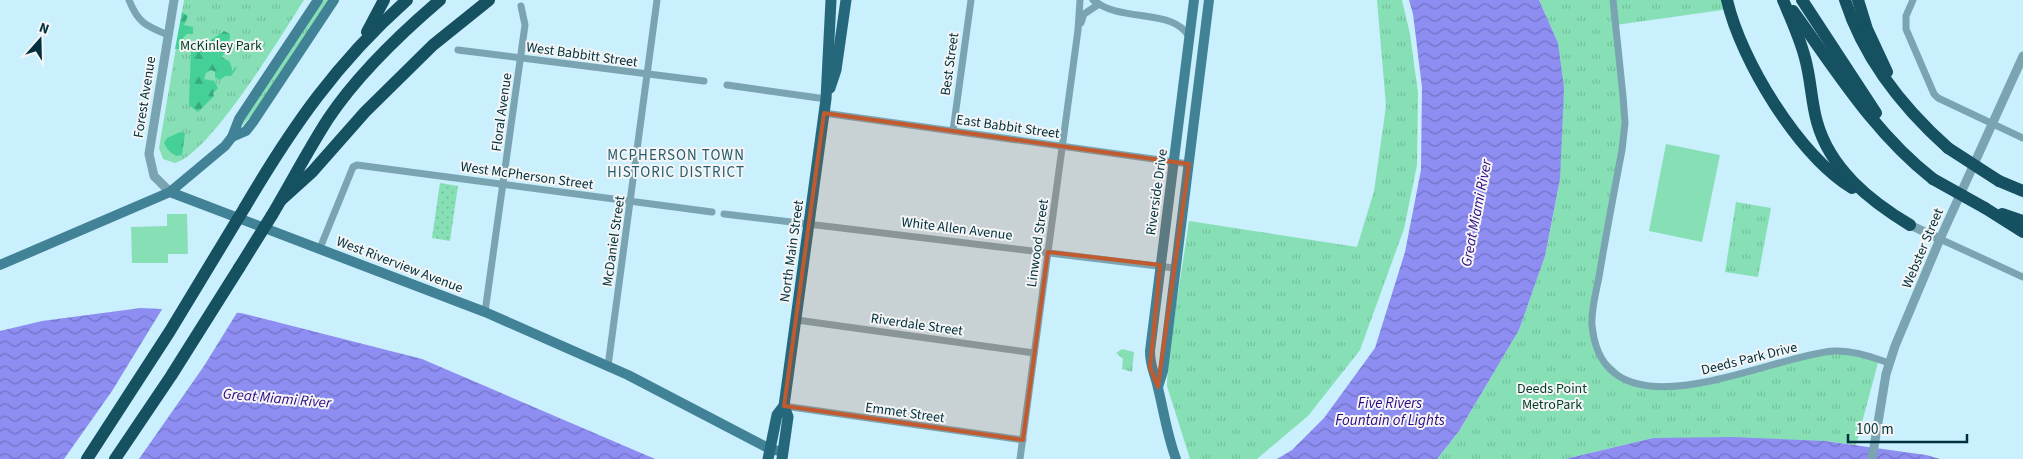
<svg xmlns="http://www.w3.org/2000/svg" width="2023" height="459" viewBox="0 0 2023 459" font-family="'Source Sans 3',sans-serif">
  <defs>
    <pattern id="grass-tufts" width="24" height="20" patternUnits="userSpaceOnUse" patternTransform="scale(1.25)"><rect width="24" height="20" fill="#87e0b5"/><path d="M3 7l-1-3M5 7V3M7 7l1-3M15 17l-1-3M17 17v-4M19 17l1-3" fill="none" stroke="#73c09d"/></pattern>
    <pattern id="forest-firs" width="22" height="20" patternUnits="userSpaceOnUse" patternTransform="scale(1.25)"><rect width="22" height="20" fill="#44d097"/><path d="M5 1l3.5 6h-7zM16 11l3.5 6h-7z" fill="#36a97d"/></pattern>
    <pattern id="garden-dots" width="8" height="8" patternUnits="userSpaceOnUse" patternTransform="scale(1.25)"><rect width="8" height="8" fill="#87e0b5"/><path d="M2 2h.1M6 6h.1" fill="none" stroke="#73c09d" stroke-width="1.8" stroke-linecap="round"/></pattern>
    <pattern id="water-waves" width="16" height="10" patternUnits="userSpaceOnUse" patternTransform="scale(1.25)"><rect width="16" height="10" fill="#8d8df2"/><path d="M0 5q4-4 8 0t8 0" fill="none" stroke="#7174c5"/></pattern>
  </defs>
  <rect width="100%" height="100%" fill="#caeffd"/>
  <g fill="url(#grass-tufts)">
    <path d="M184 0H304C282 34 211 153 175 163L163 159 159 148Z"/>
    <polygon points="323,0 329,0 258,108 242,126 243,120"/>
    <polygon points="1377,0 1402,0 1410,34 1418,93 1417,165 1404,229 1360,350 1308,416 1257,459 1190,459 1167,386 1168,360 1189,221 1357,247 1374,191 1386,106"/>
    <polygon points="1539,0 1726,0 1729,9 1616,25 1625,123 1593,313 1600,354 1631,383 1696,384 1832,352 1879,359 1856,445 1825,441 1653,438 1565,459 1437,459 1459,431 1519,330 1545,256 1560,179 1558,43"/>
    <polygon points="1736,202 1771,208 1758,277 1725,272"/>
    <polygon points="1122,349 1134,352 1132,372 1122,369 1123,359 1116,353"/>
  </g>
  <g fill="url(#forest-firs)">
    <polygon points="182,12 188,16 184,25 193,27 193,34 187,34 183,38 185,49 175,49"/>
    <polygon points="224,31 230,34 229,44 222,57 230,62 232,71 238,66 231,76 225,76 220,80 215,77 215,72 211,70 206,73 204,79 214,81 218,88 213,93 214,96 198,112 189,105 191,50 204,45"/>
    <polygon points="180,132 185,133 182,155 176,156 168,150 164,143 167,138"/>
  </g>
  <polygon fill="url(#garden-dots)" points="440,183 458,186 450,241 432,238"/>
  <g fill="#87e0b5">
    <polygon points="1666,144 1720,155 1702,242 1649,231"/>
    <polygon points="167,214 187,214 188,254 168,254 168,263 132,263 131,227 167,226"/>
  </g>
  <g fill="url(#water-waves)">
    <polygon points="1409,0 1539,0 1558,43 1564,88 1560,179 1545,256 1519,330 1459,431 1437,459 1277,459 1292,450 1324,418 1375,348 1405,252 1421,170 1422,87 1413,14"/>
    <polygon points="141,308 241,313 422,359 655,459 0,459 0,331 42,321"/>
    <polygon points="1732,437 1825,441 1926,455 1940,459 1565,459 1653,438"/>
  </g>
  <polygon fill="#caeffd" points="164,306 238,311 204,366 139,459 64,459 112,391"/>
  <g fill="none" stroke-linecap="round" stroke-linejoin="round">
    <g stroke="#7ba4b2" stroke-width="7">
      <path d="M129 0C138 23 146 26 168 35"/>
      <path d="M1093 0C1121 23 1175 8 1189 37"/>
      <path d="M1613 0 1623 96 1625 123 1622 150C1614 192 1606 234 1599 277 1596 292 1591 310 1592 325 1603 444 1770 355 1834 351 1853 350 1871 357 1889 363"/>
      <polyline points="1913,0 1906,16 1906,29 1934,94 1938,98 2023,138"/>
      <polyline points="1081,23 1084,14 1099,4"/>
      <polyline points="458,50 704,81"/>
      <polyline points="727,85 826,99"/>
      <polyline points="824,113 1189,164"/>
      <polyline points="953,131 971,0"/>
      <polyline points="724,214 1174,268"/>
      <polyline points="1940,239 2023,277"/>
      <polyline points="320,248 353,167 357,165 712,212"/>
      <polyline points="485,312 525,25 521,6"/>
      <polyline points="797,320 1034,353"/>
      <polyline points="608,366 657,0"/>
      <polyline points="784,406 1023,440"/>
      <polyline points="1020,459 1078,30 1080,0"/>
    </g>
    <g stroke="#7ba4b2" stroke-width="9">
      <polyline points="170,192 154,176 149,154 174,0"/>
      <polyline points="1910,225 1940,239"/>
      <polyline points="1872,459 1886,374 1895,346 1940,239 2023,56"/>
    </g>
    <g stroke="#418297" stroke-width="10">
      <polyline points="232,137 246,131 253,122 334,0"/>
      <polyline points="170,192 485,312 628,375 770,449 783,452"/>
      <polyline points="0,265 170,192 225,146 232,137 239,119 318,0"/>
      <polyline points="1158,387 1163,371 1209,0"/>
      <path d="M1176 459C1167 435 1164 412 1158 388 1155 373 1150 368 1150 351L1194 0"/>
    </g>
    <g stroke="#25687c" stroke-width="11">
      <polyline points="830,88 836,70 846,0"/>
      <polyline points="768,459 777,415 784,406 826,99 831,0"/>
      <polyline points="782,459 788,417 784,406"/>
    </g>
    <g stroke="#165162" stroke-width="12">
      <path d="M1727 0C1741 61 1798 154 1852 188"/>
      <path d="M1783 0C1791 19 1800 38 1805 58 1811 79 1811 101 1817 122 1830 169 1870 201 1910 225"/>
      <polyline points="1802,0 1876,113"/>
      <path d="M1845 0C1864 59 1902 107 1948 148"/>
      <polyline points="1858,0 1867,29 1887,72"/>
      <path d="M1793 11C1836 70 1874 133 1933 179"/>
      <polyline points="367,32 384,0"/>
      <polyline points="1999,181 2023,191"/>
      <polyline points="281,200 312,172 365,112 433,45 489,0"/>
      <path d="M245 207C292 127 337 62 407 0"/>
      <polyline points="1985,208 2023,232"/>
      <polyline points="2002,214 2023,221"/>
      <path d="M272 215C291 183 308 150 328 119 358 74 399 35 440 0"/>
      <polyline points="115,459 171,376 239,268"/>
    </g>
    <g stroke="#165162" stroke-width="12">
      <polyline points="1948,148 1999,181"/>
      <polyline points="1933,179 1985,208"/>
      <polyline points="239,268 272,215"/>
      <polyline points="87,459 170,331 245,207"/>
    </g>
  </g>
  <path fill="#c15a2f" fill-opacity="0.2" stroke="#c15a2f" stroke-width="4" stroke-linejoin="round" d="M824 113 1189 164 1158 387 1150 368 1160 265 1048 252 1023 440 784 406Z"/>
  <g text-anchor="middle" stroke-width="4" stroke-linejoin="round" paint-order="stroke">
    <g font-size="14" fill="#003e28" stroke="#f5f5f5">
      <text x="221" y="50">McKinley Park</text>
      <text x="1552" y="393">Deeds Point<tspan x="1552" dy="16">MetroPark</tspan></text>
    </g>
    <g font-size="14" fill="#00303e" stroke="#f5f5f5">
      <text transform="translate(582 54) rotate(8)" y="5">West Babbitt Street</text>
      <text transform="translate(949 64) rotate(-82)" y="5">Best Street</text>
      <text transform="translate(144 97) rotate(-81)" y="5">Forest Avenue</text>
      <text transform="translate(501 112) rotate(-82)" y="5">Floral Avenue</text>
      <text transform="translate(1008 126) rotate(8)" y="5">East Babbit Street</text>
      <text transform="translate(527 175) rotate(8)" y="5">West McPherson Street</text>
      <text transform="translate(1156 192) rotate(-82)" y="5">Riverside Drive</text>
      <text transform="translate(957 228) rotate(7)" y="5">White Allen Avenue</text>
      <text transform="translate(613 241) rotate(-82)" y="5">McDaniel Street</text>
      <text transform="translate(1037 243) rotate(-82)" y="5">Linwood Street</text>
      <text transform="translate(1922 248) rotate(-67)" y="5">Webster Street</text>
      <text transform="translate(791 251) rotate(-82)" y="5">North Main Street</text>
      <text transform="translate(400 264) rotate(21)" y="5">West Riverview Avenue</text>
      <text transform="translate(917 324) rotate(8)" y="5">Riverdale Street</text>
      <text transform="translate(1749 358) rotate(-14)" y="5">Deeds Park Drive</text>
      <text transform="translate(905 412) rotate(8)" y="5">Emmet Street</text>
    </g>
    <g font-size="15" letter-spacing="1" fill="#255d6f" stroke="#f5f5f5">
      <text x="676" y="160">MCPHERSON TOWN<tspan x="676" dy="17">HISTORIC DISTRICT</tspan></text>
    </g>
    <g font-size="15" font-style="italic" fill="#2c0784" stroke="#f5f5f5">
      <text transform="translate(1476 213) rotate(-79)" y="5">Great Miami River</text>
      <text transform="translate(277 398) rotate(5)" y="5">Great Miami River</text>
      <text x="1390" y="408">Five Rivers<tspan x="1390" dy="17">Fountain of Lights</tspan></text>
    </g>
  </g>
  <g transform="translate(40 40) rotate(20)" stroke="#f5f5f5" stroke-width="4" paint-order="stroke">
  <path d="M0-4L9 19L0 12L-9 19Z" fill="#00303e"/>
  <text y="-8" font-size="14" font-weight="bold" text-anchor="middle" fill="#00303e">N</text>
  </g>
  <path d="M1848 434v8h119v-8" fill="none" stroke="#00303e" stroke-width="2.5"/>
  <text x="1856" y="434" font-size="15" fill="#00303e" stroke="#f5f5f5" stroke-width="4" paint-order="stroke">100 m</text>
</svg>
